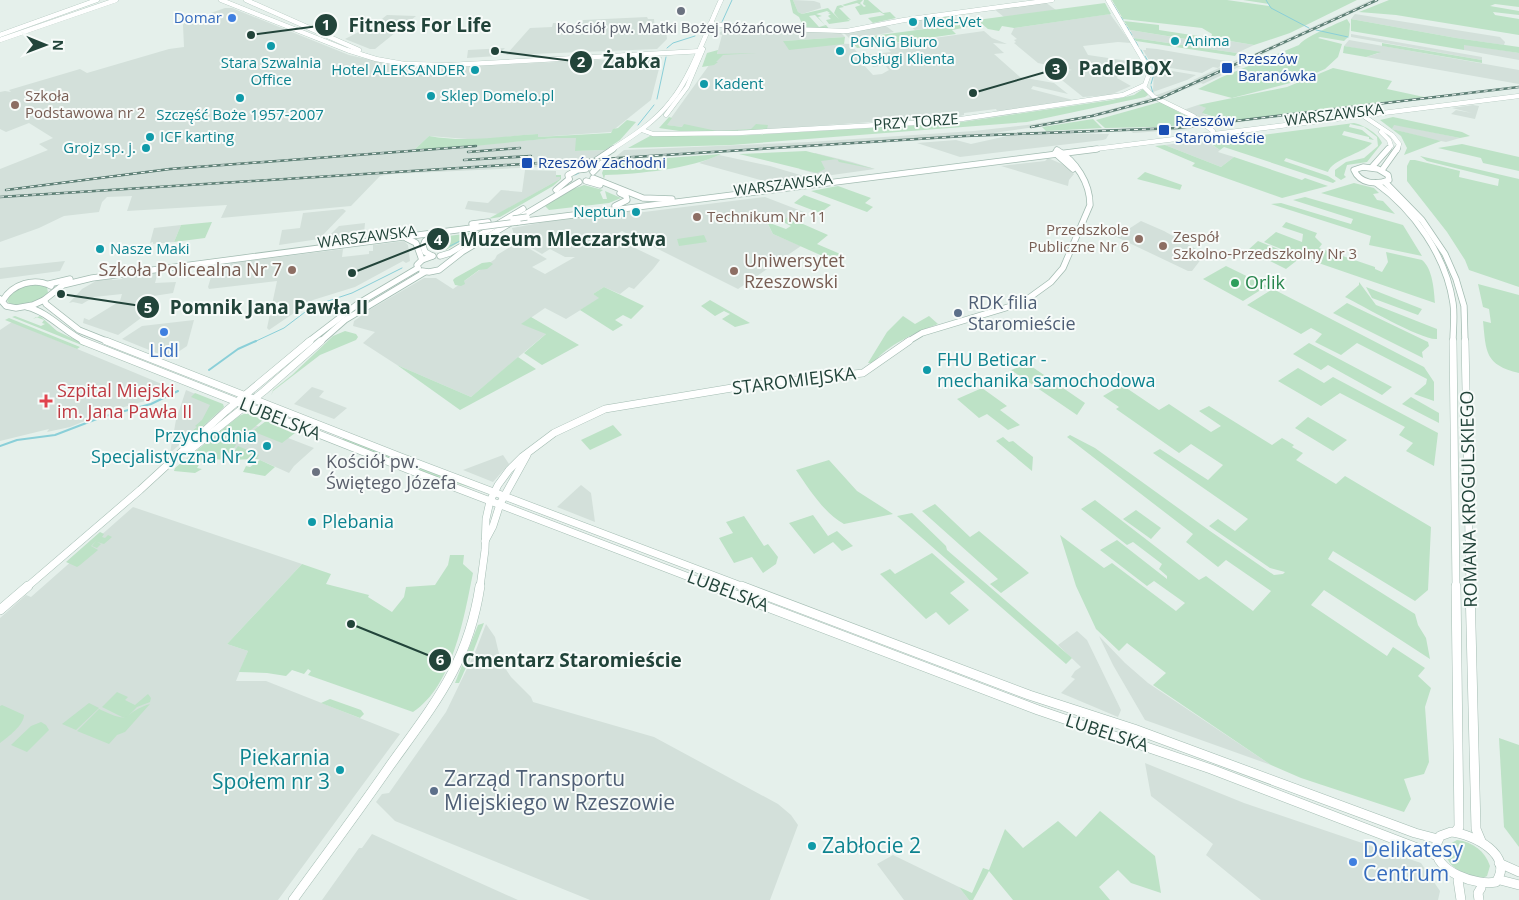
<svg xmlns="http://www.w3.org/2000/svg" width="1519" height="900" viewBox="0 0 1519 900" font-family="'Open Sans',sans-serif">
  <rect width="100%" height="100%" fill="#e5f0eb"/>
  <g fill="#d3e0da">
    <polygon points="793,0 814,1 820,3 821,8 802,14 798,12"/>
    <polygon points="1371,0 1380,0 1255,58 1256,59 1203,84 1201,83 1152,102 1108,114 1063,123 993,133 1198,126 1519,87 1191,128 1192,129 1133,133 1131,131 1046,133 1109,134 1106,139 1103,140 960,157 917,143 956,140 971,144 1007,136 1044,134 977,136 613,159 624,150 809,142 974,131 1027,125 1084,116 1138,102 1192,82 1195,81 1193,80 1247,55 1249,56"/>
    <polygon points="1045,2 1056,10 1004,17 994,9"/>
    <polygon points="225,8 232,8 349,55 398,66 452,67 662,57 651,100 611,132 538,137 538,134 524,135 480,140 429,136 413,151 555,138 576,138 576,151 605,150 582,165 392,174 380,176 351,206 221,218 227,205 127,211 132,196 107,197 102,202 99,212 64,216 39,228 0,242 0,169 48,150 39,144 53,138 29,123 6,132 0,129 0,92 5,91 11,92 9,90 80,69 87,73 169,49 184,47 183,25 185,22"/>
    <polygon points="1110,14 1131,43 1118,42 1083,46 1088,55 1142,63 1141,73 1122,69 1117,78 1131,86 1110,95 1083,97 1053,73 1072,70 1038,63 1014,43 1016,42 1014,40 1017,39 1011,34 1014,28"/>
    <polygon points="1355,14 1500,37 1505,42 1504,45 1456,38 1351,19"/>
    <polygon points="387,15 416,16 375,49 370,49 345,39 378,22"/>
    <polygon points="647,17 648,19 654,19 655,31 666,30 667,39 657,49 506,55 530,28 552,27 553,23 568,23 568,26 582,26 583,20"/>
    <polygon points="934,17 948,26 915,30 908,24 910,23 908,21 914,20 920,22 918,19 924,18 929,21 927,18"/>
    <polygon points="886,26 894,32 850,39 844,33"/>
    <polygon points="728,28 841,33 845,37 783,41 851,44 864,62 862,63 873,75 882,74 889,70 885,65 873,67 864,55 891,52 884,45 984,31 992,38 1007,44 993,43 1004,53 994,54 1020,77 1054,83 1068,94 1033,86 1031,89 1073,100 1006,110 997,111 996,109 964,113 964,115 960,116 753,130 715,131 666,125 717,54 722,35 717,34"/>
    <polygon points="1130,30 1210,43 1211,38 1254,45 1237,53 1134,38"/>
    <polygon points="1351,34 1482,57 1482,60 1351,37"/>
    <polygon points="1349,40 1519,70 1519,84 1366,57 1379,53 1344,46"/>
    <polygon points="1463,44 1519,53 1519,60 1464,50"/>
    <polygon points="505,48 497,56 467,58 468,50"/>
    <polygon points="1146,48 1157,49 1226,61 1218,68 1213,67 1202,73 1152,65 1143,50 1146,50"/>
    <polygon points="1154,68 1196,75 1187,80 1153,92"/>
    <polygon points="1198,105 1207,108 1203,114 1228,121 1210,123 1183,110"/>
    <polygon points="1473,105 1479,106 1475,119 1451,114 1456,110 1472,113 1452,108"/>
    <polygon points="1393,124 1460,138 1446,142 1430,139 1392,129"/>
    <polygon points="1204,140 1220,150 1218,152 1234,157 1221,167 1165,145"/>
    <polygon points="815,153 852,162 875,169 818,177 817,174 799,169"/>
    <polygon points="719,155 770,166 807,177 768,182 699,163"/>
    <polygon points="1048,158 1062,164 1074,174 1069,180 1068,186 1001,166 1045,161"/>
    <polygon points="525,170 556,171 556,177 560,177 560,179 498,214 465,209 468,201 488,203 501,190 522,192"/>
    <polygon points="765,197 804,212 793,219 787,217 783,222 763,215 773,234 801,246 738,289 622,231 612,237 660,260 653,269 634,289 629,287 620,294 604,287 593,294 600,298 566,319 545,308 522,324 547,333 471,397 397,365 363,343 375,332 353,326 354,321 369,310 424,278 436,278 453,289 495,259 497,255 518,242 547,259 532,267 545,274 575,257 565,257 550,249 542,254 515,238 512,228 545,222 635,211 636,213"/>
    <polygon points="343,209 346,211 319,239 279,245 282,230 300,228 303,213"/>
    <polygon points="1141,221 1164,231 1205,254 1192,271 1188,271 1104,231 1108,228 1124,232"/>
    <polygon points="365,223 364,234 332,238 329,236 339,226"/>
    <polygon points="181,225 174,242 153,244 153,242 150,243 154,228"/>
    <polygon points="404,241 408,245 410,261 406,263 403,261 355,287 313,300 269,330 267,328 277,281 209,289 208,287 211,277 223,275 231,263 343,249 342,257 369,254 369,251 373,251 373,245"/>
    <polygon points="65,261 60,271 0,279 0,268"/>
    <polygon points="158,272 155,283 176,282 173,293 147,297 141,318 118,335 83,323 84,318 89,320 120,301 122,294 94,297 82,304 73,302 69,303 82,289 96,281 113,278 112,280 122,279 123,277"/>
    <polygon points="194,320 187,346 169,358 122,339 142,326"/>
    <polygon points="12,322 133,372 169,387 145,401 107,412 70,427 47,432 49,429 0,441 0,330"/>
    <polygon points="312,387 324,391 319,397 347,408 334,419 294,404"/>
    <polygon points="186,390 212,401 210,412 196,430 170,453 176,420"/>
    <polygon points="252,424 314,448 294,466 289,473 227,445"/>
    <polygon points="503,455 509,464 493,482 463,470"/>
    <polygon points="581,485 591,493 595,522 557,507"/>
    <polygon points="133,507 302,564 227,644 248,651 236,681 266,681 400,734 278,900 0,900 0,618 26,595 31,597"/>
    <polygon points="486,624 495,637 501,662 511,677 531,697 533,702 654,737 778,804 791,815 798,825 770,900 590,900 395,821 376,802 382,794 389,793 446,712 476,650"/>
    <polygon points="1077,631 1087,640 1121,710 1118,717 1061,693 1075,679 1071,677 1075,671 1081,667 1058,645"/>
    <polygon points="1099,636 1125,663 1148,683 1271,765 1145,720 1113,665"/>
    <polygon points="1145,763 1244,803 1421,863 1440,891 1438,900 1261,900 1206,855 1213,844 1151,796"/>
    <polygon points="372,834 429,860 518,900 322,900 359,848 362,848"/>
    <polygon points="893,855 959,887 969,900 904,900 877,864"/>
  </g>
  <g fill="#bde2c6">
    <polygon points="790,0 793,0 798,12 802,14 828,8 839,19 834,13 837,6 841,5 844,7 839,8 851,20 847,19 850,21 829,24 826,20 831,19 828,16 831,14 828,14 830,13 827,11 816,14 822,16 818,17 825,25 815,15 809,16 819,27 826,25 830,30 804,28 799,17 793,13"/>
    <polygon points="858,0 863,0 860,3 864,7 866,6 863,4 864,0 868,0 883,13 890,12 896,18 873,23 868,18 885,15 880,12 860,15 855,7 861,5 857,3 845,6 842,5"/>
    <polygon points="1112,0 1227,0 1269,6 1269,4 1243,0 1357,0 1290,33 1254,45 1212,38 1211,43 1130,30 1124,21 1159,25 1159,30 1211,38 1212,34 1202,28 1123,19"/>
    <polygon points="1389,0 1519,0 1519,7 1495,4 1490,6 1519,11 1519,15 1493,12 1495,15 1519,19 1519,35 1396,15 1359,12"/>
    <polygon points="1105,3 1111,14 1014,28 1002,26 999,31 988,29 977,20"/>
    <polygon points="949,16 949,19 969,21 973,26 952,30 956,34 865,47 857,48 850,39 947,26 938,18"/>
    <path d="M1347 19 1350 24 1349 36 1344 41 1320 37 1318 38 1342 44 1338 57 1325 69 1298 81 1232 98 1198 89 1222 77 1299 45C1306 36 1334 25 1347 19Z"/>
    <polygon points="1351,19 1456,38 1519,47 1519,53 1464,45 1464,50 1351,31"/>
    <polygon points="845,37 844,44 789,50 783,41"/>
    <polygon points="1134,38 1237,53 1235,56 1136,41"/>
    <polygon points="1382,43 1482,60 1482,63 1382,46"/>
    <polygon points="1344,46 1381,52 1366,57 1343,53"/>
    <polygon points="718,50 717,54 757,53 723,55 716,62 718,62 714,65 702,67 707,53"/>
    <polygon points="1333,68 1392,81 1387,89 1424,97 1228,121 1202,113 1206,108 1198,105 1287,87"/>
    <polygon points="1143,89 1146,90 1148,95 1145,97 1027,122 731,145 628,148 650,136 732,136 955,123 1112,100 1134,95"/>
    <polygon points="1160,102 1201,124 1156,127 1105,128 1096,120"/>
    <polygon points="669,117 672,118 667,125 682,127 684,124 717,131 751,129 756,124 768,125 767,129 761,130 686,132 659,128"/>
    <polygon points="1393,117 1462,132 1470,136 1460,138 1394,125 1392,129 1441,141 1404,155 1407,148 1401,136 1380,120"/>
    <polygon points="1093,119 1102,128 1046,131 1042,127"/>
    <path d="M627 120 636 122 620 140 605 150 575 151 576 138H555L412 152 429 136C467 143 501 136 538 134V137L611 133 613 129 618 128Z"/>
    <path d="M1354 123C1364 125 1379 134 1382 143L1367 162 1347 165 1344 175 1346 177 1341 180 1335 176V170L1346 162 1364 158 1378 146 1377 137 1364 127 1350 124 1349 127 1362 130 1374 140 1369 139V137L1344 131 1342 135 1372 143C1362 154 1332 159 1328 172L1286 158 1284 161 1328 176 1336 181 1333 183 1224 147 1220 150 1208 142Z"/>
    <polygon points="1462,144 1519,157 1519,171 1483,163 1481,158 1438,148"/>
    <polygon points="1165,145 1221,167 1234,157 1302,180 1305,178 1328,186 1282,198 1192,166 1195,163 1155,146"/>
    <polygon points="806,151 875,169 839,162 837,159 821,161 825,169 817,173 739,154"/>
    <path d="M721 154C690 169 639 174 605 175L604 179 602 173 604 168 613 160 626 163 627 161Z"/>
    <polygon points="1420,156 1519,179 1519,287 1469,270 1465,260 1447,232 1407,181 1407,166 1410,160 1415,160 1460,171 1459,177 1498,186 1499,179 1427,161"/>
    <polygon points="1145,172 1182,185 1180,190 1137,179"/>
    <polygon points="556,175 561,175 561,179 553,186 500,217 488,219 560,179 560,177 556,177"/>
    <polygon points="1354,183 1374,188 1379,193 1373,194 1377,200 1383,201 1395,214 1321,193"/>
    <polygon points="584,185 603,190 600,192 603,199 607,199 605,191 621,198 609,203 549,210 545,206 573,189"/>
    <polygon points="838,186 871,198 865,203 873,207 867,212 811,191"/>
    <polygon points="804,195 831,205 820,213 794,203"/>
    <polygon points="1305,197 1403,225 1422,256 1369,245 1371,236 1271,204 1281,203 1351,224 1353,219 1293,200"/>
    <polygon points="787,217 828,235 817,244 845,256 836,262 773,234 767,222 786,229 791,226 783,222"/>
    <polygon points="212,222 205,238 174,242 181,225"/>
    <path d="M1286 222 1317 233 1315 237 1322 244 1319 248 1375 267V269L1382 272 1388 262 1386 252 1422 260C1433 269 1434 291 1435 303L1301 257 1264 242 1276 232 1302 242 1303 234 1282 227Z"/>
    <polygon points="471,233 473,234 446,250 434,251 429,247 430,243 441,237"/>
    <polygon points="704,235 707,242 679,246 677,239"/>
    <polygon points="1258,241 1300,258 1286,269 1248,250"/>
    <polygon points="490,262 493,264 487,269 479,270 464,281 465,284 461,286 455,285 453,280 455,278 482,263"/>
    <polygon points="1226,266 1267,286 1243,301 1203,279"/>
    <path d="M1359 282 1376 305 1437 329V339C1423 341 1361 305 1345 297L1359 285Z"/>
    <path d="M39 284 47 287 48 293C39 303 21 309 9 303L7 301C11 288 27 285 39 284Z"/>
    <path d="M1478 284 1519 295V373C1485 365 1486 352 1483 321L1491 323 1489 309 1483 307Z"/>
    <polygon points="604,287 644,306 631,319 623,315 615,320 623,325 613,331 580,310 599,298 593,294"/>
    <polygon points="1366,287 1422,309 1418,315 1372,298"/>
    <polygon points="1273,289 1424,367 1434,382 1434,401 1414,394 1426,384 1427,379 1357,343 1341,355 1315,342 1322,334 1311,328 1301,334 1247,305"/>
    <polygon points="710,300 750,323 735,327 722,319 730,314 724,311 715,316 701,306"/>
    <polygon points="1347,303 1428,342 1429,346 1422,352 1423,358 1333,313"/>
    <polygon points="15,316 41,326 45,324 42,323 44,320 36,317 33,319 40,316 57,331 84,344 84,346 12,317"/>
    <path d="M903 316 915 324 929 316 938 324C914 333 888 345 873 363H868L887 332Z"/>
    <polygon points="531,317 579,345 542,365 524,353 546,334 521,324"/>
    <polygon points="9,318 80,347 77,349 5,320"/>
    <polygon points="345,331 356,334 358,337 356,340 320,355 273,391 271,396 273,390 292,375 333,336"/>
    <polygon points="1309,343 1392,387 1382,395 1328,365 1321,370 1293,354"/>
    <polygon points="518,357 536,369 460,410 397,365 471,397"/>
    <polygon points="1028,364 1085,403 1077,415 1011,370"/>
    <polygon points="1298,368 1324,383 1333,377 1438,433 1434,466 1406,451 1413,443 1399,435 1405,427 1340,393 1321,406 1278,381"/>
    <polygon points="1122,385 1159,410 1169,404 1211,432 1221,426 1199,411 1209,406 1272,445 1282,438 1294,445 1292,447 1303,453 1296,460 1336,484 1345,476 1431,527 1428,590 1415,601 1333,551 1328,559 1415,614 1418,625 1426,638 1430,659 1324,590 1311,605 1387,656 1393,647 1425,668 1418,676 1431,688 1425,707 1429,762 1424,774 1404,779 1411,799 1404,812 1301,778 1271,765 1153,685 1166,673 1127,643 1119,651 1096,629 1076,586 1060,535 1104,568 1112,563 1176,611 1185,603 1154,581 1147,586 1100,550 1117,540 1167,579 1167,576 1159,569 1162,564 1133,542 1127,545 1081,509 1095,500 1199,580 1206,576 1253,611 1271,591 1226,560 1218,567 1186,542 1193,534 1067,437 1070,435 1095,448 1210,531 1274,575 1283,574 1285,572 1270,568 1209,526 1218,519 1235,531 1248,519 1153,453 1160,449 1208,480 1223,465 1191,444 1179,453 1116,409 1119,407 1103,396"/>
    <polygon points="982,388 1007,406 1000,410 1020,425 1008,430 987,414 979,418 957,399"/>
    <polygon points="195,393 223,404 224,407 189,439 180,441 197,427 195,426 202,420 210,405 191,397"/>
    <polygon points="1411,397 1439,413 1439,423 1402,404"/>
    <polygon points="246,413 263,420 235,443 236,445 225,460 203,458 197,468 202,469 195,473 174,471 175,468 239,416"/>
    <polygon points="1308,417 1347,440 1333,451 1295,428"/>
    <polygon points="266,421 295,433 282,443 257,433 254,434 250,433"/>
    <polygon points="613,425 622,435 590,450 581,440"/>
    <polygon points="1003,437 1009,442 1013,441 1033,457 1032,471 996,441"/>
    <polygon points="344,438 475,489 421,472 341,441"/>
    <polygon points="238,446 259,455 257,458 259,459 228,460"/>
    <polygon points="260,460 275,467 265,476 243,472 246,466 250,467"/>
    <path d="M829 460 857 491 893 514 844 524C824 513 809 489 796 470Z"/>
    <polygon points="935,504 970,537 979,531 1029,573 1001,593 990,584 998,579 922,511"/>
    <polygon points="1136,510 1161,528 1151,539 1123,519"/>
    <polygon points="912,513 946,546 947,550 1072,658 1066,664 897,516"/>
    <polygon points="813,515 828,536 837,531 853,546 842,551 833,542 814,554 789,523"/>
    <polygon points="744,516 764,546 768,544 778,557 776,564 763,573 752,557 734,563 719,538 733,533 726,522"/>
    <polygon points="100,532 104,534 102,537 105,538 108,535 112,537 104,544 97,542 101,544 97,548 92,546 96,541 91,546 98,550 80,565 77,567 66,562"/>
    <polygon points="932,553 965,582 950,593 969,610 949,625 936,612 926,619 880,574 890,569 895,574"/>
    <path d="M450 555H464L463 564 473 573C464 617 453 686 413 712L308 675 311 671 308 669 304 674 292 670 286 676 267 673 239 672 248 651 227 644 302 564 331 574 326 584 369 595 368 597 392 612 404 597 406 587 435 585 448 565Z"/>
    <polygon points="484,623 473,652 459,683 455,683 478,625"/>
    <polygon points="117,692 128,697 125,700 135,705 148,694 151,698 150,702 137,707 127,717 122,717 102,707"/>
    <polygon points="330,699 361,710 364,714 360,718 321,703"/>
    <polygon points="89,703 99,708 76,730 62,724"/>
    <path d="M150 704 125 732 117 735 109 744 77 731 99 709C135 726 120 713 150 704Z"/>
    <path d="M2 705 24 715C24 725 8 737 0 743V706Z"/>
    <polygon points="41,722 46,725 49,730 27,752 11,745 31,726"/>
    <polygon points="1499,738 1519,745 1519,847 1504,827"/>
    <polygon points="1100,811 1155,856 1161,893 1131,883 1118,870 1099,887 1110,900 1013,900 989,871 973,900 969,900 959,887 972,893 983,868 989,870 1005,829 1023,848 1058,821 1076,837"/>
    <path d="M1457 840C1473 842 1485 851 1490 866L1487 876 1483 878C1467 875 1440 868 1448 845Z"/>
  </g>
  <g fill="none" stroke-linecap="round" stroke-linejoin="round">
    <g stroke="#8acfd8" stroke-width="1">
      <polyline points="1266,0 1271,8 1309,28"/>
      <polyline points="1113,4 1119,14"/>
      <polyline points="1121,17 1123,20"/>
      <polyline points="722,22 732,0"/>
      <polyline points="1123,22 1126,25"/>
      <polyline points="1127,27 1129,30"/>
      <polyline points="1316,30 1348,37"/>
      <polyline points="1130,32 1132,35"/>
      <polyline points="1134,39 1135,41"/>
      <polyline points="1136,42 1138,46"/>
      <polyline points="667,48 673,43 695,36"/>
      <polyline points="1141,50 1143,54"/>
      <polyline points="1145,56 1149,63"/>
      <polyline points="1151,84 1154,74 1152,67"/>
      <polyline points="1151,86 1153,93"/>
      <polyline points="657,99 666,57"/>
      <polyline points="638,125 654,105"/>
      <polyline points="575,175 579,173"/>
      <polyline points="450,246 462,240"/>
      <polyline points="254,342 284,328 313,306 352,293 402,268"/>
    </g>
    <g stroke="#8acfd8" stroke-width="2">
      <polyline points="209,370 238,349 256,341"/>
      <polyline points="0,446 17,440 55,435 102,417 151,404 178,391"/>
    </g>
    <g stroke="#a3bcb2" stroke-width="5">
      <g id="secondary-far3">
        <polyline points="221,0 347,50 376,59 404,64 450,65 702,51"/>
        <polyline points="246,0 359,50"/>
        <polyline points="710,24 757,28 847,31 904,20 1052,0"/>
        <polyline points="0,35 97,0"/>
        <polyline points="0,40 116,0"/>
        <polyline points="1143,86 1154,97 1193,116 1213,131"/>
        <polyline points="666,115 687,87 703,49"/>
        <polyline points="1362,115 1392,135 1399,144 1397,150"/>
        <polyline points="642,130 653,134 738,133 948,121 1123,95 1145,85 1150,71 1108,0"/>
        <polyline points="1381,132 1389,140 1391,146 1387,150"/>
        <path d="M611 150C633 136 655 122 671 101 691 77 707 30 721 0"/>
        <polyline points="1087,150 1519,96"/>
      </g>
    </g>
    <g stroke="#a3bcb2" stroke-width="7">
      <g id="secondary-far2">
        <polyline points="1055,153 1073,169"/>
        <path d="M1363 167 1378 169 1388 175 1389 180C1376 185 1360 184 1354 170Z"/>
        <polyline points="1372,167 1388,149"/>
        <polyline points="583,169 613,149"/>
        <polyline points="1382,170 1397,149"/>
        <polyline points="593,172 605,160"/>
        <polyline points="593,178 643,198 672,199"/>
        <polyline points="569,179 568,175 577,170 586,169"/>
        <polyline points="586,181 600,185"/>
        <polyline points="1385,182 1422,220 1445,254 1456,279 1464,306 1465,342"/>
        <path d="M1376 183C1414 210 1446 256 1453 303 1455 316 1453 329 1453 342"/>
        <polyline points="556,190 569,179"/>
        <polyline points="615,206 627,200 626,196 620,193"/>
        <polyline points="518,222 1097,149"/>
        <polyline points="472,224 488,222"/>
        <polyline points="406,238 416,243 422,260"/>
        <polyline points="432,256 425,252 423,246 425,241 435,235"/>
        <polyline points="440,256 450,253 523,209"/>
        <polyline points="418,268 417,265 422,260 433,256"/>
        <polyline points="422,271 429,272 439,270 462,252 579,182"/>
        <polyline points="49,284 70,279"/>
        <polyline points="0,299 6,306 16,308 33,305 44,300 63,285 92,278 479,227"/>
        <path d="M3 300C13 284 34 277 51 286"/>
        <polyline points="44,300 46,304 79,330 109,342"/>
        <path d="M27 307C49 312 65 333 86 342"/>
        <polyline points="308,342 359,303 418,268"/>
        <polyline points="320,342 345,320 425,272"/>
        <path d="M907 342 922 333 1022 303 1051 282 1063 268 1090 205C1090 183 1076 161 1057 150"/>
      </g>
    </g>
    <g stroke="#a3bcb2" stroke-width="8">
      <g id="secondary-far1">
        <polyline points="83,341 417,473 715,587"/>
        <polyline points="106,341 401,457 744,587"/>
        <polyline points="1453,341 1456,587"/>
        <polyline points="1465,341 1470,587"/>
        <polyline points="189,451 264,391 321,341"/>
        <polyline points="485,541 493,526 500,504 527,455"/>
        <polyline points="27,587 140,490 226,411 310,341"/>
        <polyline points="480,587 485,550 486,519 490,501 498,485 509,470 522,457 554,433 605,409 744,386 863,373 909,341"/>
      </g>
    </g>
    <g stroke="#a3bcb2" stroke-width="10">
      <g id="secondary">
        <polyline points="712,586 1038,710 1211,769 1438,856"/>
        <polyline points="741,586 1029,695 1134,729 1415,833 1438,839"/>
        <polyline points="1470,586 1476,829 1481,841"/>
        <polyline points="0,610 28,586"/>
        <polyline points="1456,831 1459,827 1456,586"/>
        <path d="M1451 832C1473 834 1515 855 1496 882 1477 886 1434 872 1436 847 1436 844 1439 839 1440 836Z"/>
        <polyline points="1499,863 1519,872"/>
        <polyline points="1458,880 1461,900"/>
        <polyline points="1500,880 1519,885"/>
        <path d="M293 900C325 856 358 812 389 767 434 704 468 665 480 586"/>
        <polyline points="1479,900 1478,893 1481,888"/>
      </g>
    </g>
    <use href="#secondary-far3" stroke="#fff" stroke-width="4.5"/>
    <use href="#secondary-far2" stroke="#fff" stroke-width="5.5"/>
    <use href="#secondary-far1" stroke="#fff" stroke-width="7"/>
    <use href="#secondary" stroke="#fff" stroke-width="9"/>
    <g stroke="#5d7f75" stroke-width="2.5">
      <g id="rail">
        <polyline points="1031,127 1092,116 1161,98 1377,0"/>
        <polyline points="468,152 520,148"/>
        <polyline points="464,160 531,156"/>
        <polyline points="6,190 170,169 476,146"/>
        <polyline points="0,197 965,136 1177,128 1519,87"/>
      </g>
    </g>
    <use href="#rail" stroke="#f7fbf9" stroke-width="1" stroke-dasharray="4" stroke-linecap="butt"/>
    <g stroke="#a3bcb2" stroke-width="7" stroke-linecap="butt">
      <g id="secondary-bridge">
        <polyline points="513,219 527,217"/>
        <polyline points="479,227 518,222"/>
      </g>
    </g>
    <use href="#secondary-bridge" stroke="#fff" stroke-width="5.5"/>
  </g>
  <g fill="#6b7280" stroke="#f7fbf9" stroke-width="2">
    <circle cx="681" cy="11" r="5"/>
    <circle cx="316" cy="472" r="5"/>
  </g>
  <g fill="#3f7fe0" stroke="#f7fbf9" stroke-width="2">
    <circle cx="232" cy="18" r="5"/>
    <circle cx="164" cy="332" r="5"/>
    <circle cx="1353" cy="862" r="5"/>
  </g>
  <g fill="#0f9aa8" stroke="#f7fbf9" stroke-width="2">
    <circle cx="913" cy="22" r="5"/>
    <circle cx="1175" cy="41" r="5"/>
    <circle cx="271" cy="46" r="5"/>
    <circle cx="840" cy="51" r="5"/>
    <circle cx="475" cy="70" r="5"/>
    <circle cx="704" cy="84" r="5"/>
    <circle cx="431" cy="96" r="5"/>
    <circle cx="240" cy="98" r="5"/>
    <circle cx="150" cy="137" r="5"/>
    <circle cx="146" cy="148" r="5"/>
    <circle cx="636" cy="212" r="5"/>
    <circle cx="100" cy="249" r="5"/>
    <circle cx="927" cy="370" r="5"/>
    <circle cx="267" cy="446" r="5"/>
    <circle cx="312" cy="522" r="5"/>
    <circle cx="340" cy="770" r="5"/>
    <circle cx="812" cy="846" r="5"/>
  </g>
  <g fill="#1a4fb4" stroke="#f7fbf9" stroke-width="2">
    <rect x="1221" y="62" width="12" height="12" rx="2.5"/>
    <rect x="1158" y="124" width="12" height="12" rx="2.5"/>
    <rect x="521" y="157" width="12" height="12" rx="2.5"/>
  </g>
  <g fill="#8d6e63" stroke="#f7fbf9" stroke-width="2">
    <circle cx="15" cy="105" r="5"/>
    <circle cx="697" cy="217" r="5"/>
    <circle cx="1139" cy="239" r="5"/>
    <circle cx="1163" cy="246" r="5"/>
    <circle cx="292" cy="270" r="5"/>
    <circle cx="734" cy="271" r="5"/>
  </g>
  <circle fill="#2e9e5b" stroke="#f7fbf9" stroke-width="2" cx="1235" cy="283" r="5"/>
  <g fill="#5c6f8a" stroke="#f7fbf9" stroke-width="2">
    <circle cx="958" cy="313" r="5"/>
    <circle cx="434" cy="791" r="5"/>
  </g>
  <path fill="#e0444e" stroke="#f7fbf9" stroke-width="2" d="M43.5 393.5h5v5h5v5h-5v5h-5v-5h-5v-5h5z"/>
  <g text-anchor="middle" stroke-width="4" stroke-linejoin="round" paint-order="stroke">
    <g font-size="15" fill="#366cbe" stroke="#f7fbf9" text-anchor="end">
      <text x="222" y="23">Domar</text>
    </g>
    <g font-size="15" fill="#0d838f" stroke="#f7fbf9" text-anchor="start">
      <text x="923" y="27">Med-Vet</text>
      <text x="1185" y="46">Anima</text>
      <text x="850" y="47">PGNiG Biuro<tspan x="850" dy="17">Obsługi Klienta</tspan></text>
      <text x="271" y="68" text-anchor="middle">Stara Szwalnia<tspan x="271" dy="17">Office</tspan></text>
      <text x="465" y="75" text-anchor="end">Hotel ALEKSANDER</text>
      <text x="714" y="89">Kadent</text>
      <text x="441" y="101">Sklep Domelo.pl</text>
      <text x="240" y="120" text-anchor="middle">Szczęść Boże 1957-2007</text>
      <text x="160" y="142">ICF karting</text>
      <text x="136" y="153" text-anchor="end">Grojz sp. j.</text>
      <text x="626" y="217" text-anchor="end">Neptun</text>
      <text x="110" y="254">Nasze Maki</text>
    </g>
    <g font-size="15" fill="#5b616d" stroke="#f7fbf9">
      <text x="681" y="33">Kościół pw. Matki Bożej Różańcowej</text>
    </g>
    <g font-size="15" fill="#164399" stroke="#f7fbf9" text-anchor="start">
      <text x="1238" y="64">Rzeszów<tspan x="1238" dy="17">Baranówka</tspan></text>
      <text x="1175" y="126">Rzeszów<tspan x="1175" dy="17">Staromieście</tspan></text>
      <text x="538" y="168">Rzeszów Zachodni</text>
    </g>
    <g font-size="15" fill="#785e54" stroke="#f7fbf9" text-anchor="start">
      <text x="25" y="101">Szkoła<tspan x="25" dy="17">Podstawowa nr 2</tspan></text>
      <text x="707" y="222">Technikum Nr 11</text>
      <text x="1129" y="235" text-anchor="end">Przedszkole<tspan x="1129" dy="17">Publiczne Nr 6</tspan></text>
      <text x="1173" y="242">Zespół<tspan x="1173" dy="17">Szkolno-Przedszkolny Nr 3</tspan></text>
    </g>
    <g font-size="15" fill="#22443a" stroke="#f7fbf9">
      <text transform="translate(1334 115) rotate(-7)" y="5">WARSZAWSKA</text>
      <text transform="translate(916 122) rotate(-4)" y="5">PRZY TORZE</text>
      <text transform="translate(783 185) rotate(-7)" y="5">WARSZAWSKA</text>
      <text transform="translate(367 237) rotate(-7)" y="5">WARSZAWSKA</text>
    </g>
    <g font-size="18" fill="#785e54" stroke="#f7fbf9" text-anchor="start">
      <text x="744" y="267">Uniwersytet<tspan x="744" dy="21">Rzeszowski</tspan></text>
      <text x="282" y="276" text-anchor="end">Szkoła Policealna Nr 7</text>
    </g>
    <g font-size="18" fill="#27864d" stroke="#f7fbf9" text-anchor="start">
      <text x="1245" y="289">Orlik</text>
    </g>
    <g font-size="18" fill="#4e5e75" stroke="#f7fbf9" text-anchor="start">
      <text x="968" y="309">RDK filia<tspan x="968" dy="21">Staromieście</tspan></text>
    </g>
    <g font-size="18" fill="#366cbe" stroke="#f7fbf9">
      <text x="164" y="357">Lidl</text>
    </g>
    <g font-size="18" fill="#0d838f" stroke="#f7fbf9" text-anchor="start">
      <text x="937" y="366">FHU Beticar -<tspan x="937" dy="21">mechanika samochodowa</tspan></text>
      <text x="257" y="442" text-anchor="end">Przychodnia<tspan x="257" dy="21">Specjalistyczna Nr 2</tspan></text>
      <text x="322" y="528">Plebania</text>
    </g>
    <g font-size="18" fill="#22443a" stroke="#f7fbf9">
      <text transform="translate(794 381) rotate(-7)" y="6">STAROMIEJSKA</text>
      <text transform="translate(280 419) rotate(22)" y="6">LUBELSKA</text>
      <text transform="translate(1469 499) rotate(-91)" y="6">ROMANA KROGULSKIEGO</text>
      <text transform="translate(728 591) rotate(21)" y="6">LUBELSKA</text>
      <text transform="translate(1107 733) rotate(18)" y="6">LUBELSKA</text>
    </g>
    <g font-size="18" fill="#be3a42" stroke="#f7fbf9" text-anchor="start">
      <text x="57" y="397">Szpital Miejski<tspan x="57" dy="21">im. Jana Pawła II</tspan></text>
    </g>
    <g font-size="18" fill="#5b616d" stroke="#f7fbf9" text-anchor="start">
      <text x="326" y="468">Kościół pw.<tspan x="326" dy="21">Świętego Józefa</tspan></text>
    </g>
    <g font-size="21" fill="#0d838f" stroke="#f7fbf9" text-anchor="end">
      <text x="330" y="765">Piekarnia<tspan x="330" dy="24">Społem nr 3</tspan></text>
      <text x="822" y="853" text-anchor="start">Zabłocie 2</text>
    </g>
    <g font-size="21" fill="#4e5e75" stroke="#f7fbf9" text-anchor="start">
      <text x="444" y="786">Zarząd Transportu<tspan x="444" dy="24">Miejskiego w Rzeszowie</tspan></text>
    </g>
    <g font-size="21" fill="#366cbe" stroke="#f7fbf9" text-anchor="start">
      <text x="1363" y="857">Delikatesy<tspan x="1363" dy="24">Centrum</tspan></text>
    </g>
  </g>
  <path fill="none" stroke="#22443a" stroke-width="2" d="M251 35L326 25M495 51L581 62M973 93L1056 69M352 273L438 239M61 294L148 307M351 624L440 660"/>
  <g fill="#22443a" stroke="#f7fbf9" stroke-width="2">
    <circle cx="251" cy="35" r="5"/>
    <circle cx="495" cy="51" r="5"/>
    <circle cx="973" cy="93" r="5"/>
    <circle cx="352" cy="273" r="5"/>
    <circle cx="61" cy="294" r="5"/>
    <circle cx="351" cy="624" r="5"/>
    <circle cx="326" cy="25" r="12"/>
    <circle cx="581" cy="62" r="12"/>
    <circle cx="1056" cy="69" r="12"/>
    <circle cx="438" cy="239" r="12"/>
    <circle cx="148" cy="307" r="12"/>
    <circle cx="440" cy="660" r="12"/>
  </g>
  <g font-size="15" text-anchor="middle" font-weight="bold" fill="#fff">
    <text x="326" y="30">1</text>
    <text x="581" y="67">2</text>
    <text x="1056" y="74">3</text>
    <text x="438" y="245">4</text>
    <text x="148" y="313">5</text>
    <text x="440" y="665">6</text>
  </g>
  <g font-size="19" text-anchor="middle" font-weight="bold" fill="#22443a" stroke="#f7fbf9" stroke-width="4" stroke-linejoin="round" paint-order="stroke">
    <text x="420" y="32">Fitness For Life</text>
    <text x="632" y="68">Żabka</text>
    <text x="1125" y="75">PadelBOX</text>
    <text x="563" y="246">Muzeum Mleczarstwa</text>
    <text x="269" y="314">Pomnik Jana Pawła II</text>
    <text x="572" y="667">Cmentarz Staromieście</text>
  </g>
  <g transform="translate(45 45) rotate(91)" stroke="#f7fbf9" stroke-width="4" paint-order="stroke">
  <path d="M0-4L9 19L0 12L-9 19Z" fill="#22443a"/>
  <text y="-8" font-size="14" font-weight="bold" text-anchor="middle" fill="#22443a">N</text>
  </g>
</svg>
